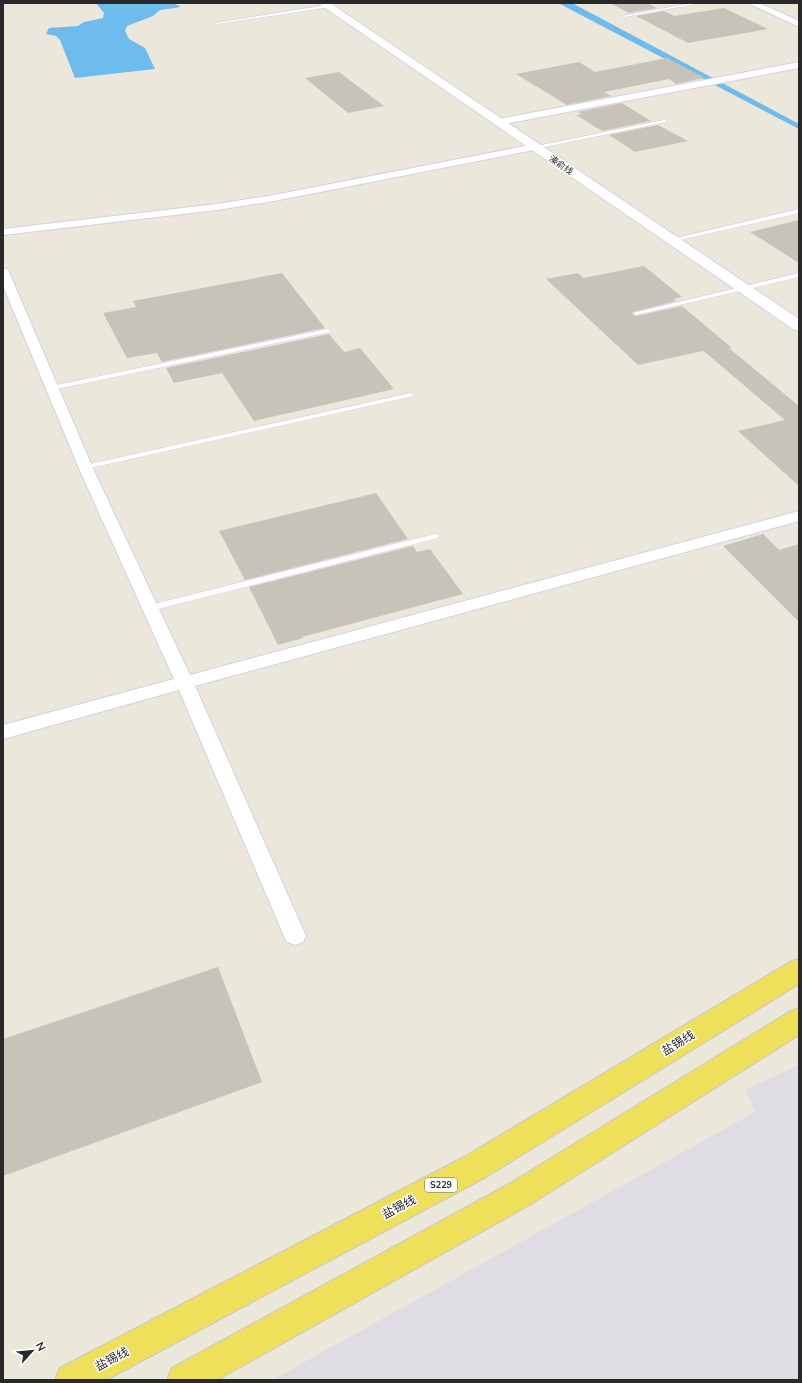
<svg xmlns="http://www.w3.org/2000/svg" width="802" height="1383" viewBox="0 0 802 1383" font-family="Mulish,'Noto Sans SC',sans-serif">
  <rect width="100%" height="100%" fill="#ece7db"/>
  <polygon fill="#dfdce4" points="799,1065 799,1380 272,1380 755,1112 746,1089"/>
  <g fill="#6ebbed">
    <polygon points="96,3 173,3 181,7 160,10 153,16 127,26 125,31 129,39 145,48 155,69 75,78 60,40 56,36 46,34 49,28 78,26 84,22 103,18 104,13"/>
    <polygon points="558,3 572,3 799,124 799,129"/>
  </g>
  <g fill="#c7c3bb">
    <polygon points="610,3 647,3 657,8 629,13"/>
    <polygon points="724,8 768,29 688,43 636,16 664,11 674,16"/>
    <polygon points="667,58 705,78 676,84 669,79 604,92 611,96 567,105 516,74 579,62 595,72"/>
    <polygon points="339,72 384,106 348,113 305,78"/>
    <polygon points="622,103 651,121 602,131 576,115 582,114 578,112"/>
    <polygon points="658,125 688,141 635,152 609,135"/>
    <polygon points="799,220 799,263 750,232"/>
    <polygon points="644,266 682,297 674,299 676,301 633,312 632,314 636,316 682,306 732,348 729,348 799,406 799,486 738,431 785,420 706,353 703,351 638,365 546,279 578,273 583,278"/>
    <polygon points="282,273 325,328 162,362 157,353 127,358 103,313 136,307 133,301"/>
    <polygon points="329,334 344,352 360,348 394,389 254,421 222,373 174,383 166,368"/>
    <polygon points="376,493 408,539 245,580 219,531"/>
    <polygon points="763,534 779,550 799,544 799,622 723,546"/>
    <polygon points="413,546 417,552 430,549 463,594 302,637 303,638 278,645 249,587"/>
    <polygon points="218,967 262,1082 3,1176 3,1039"/>
  </g>
  <g fill="none" stroke-linecap="round" stroke-linejoin="round">
    <g stroke="#d0d2e2" stroke-width="1">
      <g id="service">
        <polygon points="692,3 701,3 624,17 622,16"/>
        <polygon points="328,5 329,7 217,24 215,23"/>
        <polygon points="664,120 666,120 666,122 535,149 532,147"/>
        <polygon points="799,209 799,213 671,242 668,240"/>
        <polygon points="799,273 799,277 636,315 633,313"/>
        <polygon points="328,329 331,331 330,332 52,390 49,388 52,386"/>
        <polygon points="411,393 414,395 413,396 86,469 82,467 86,465"/>
        <polygon points="435,534 438,534 439,536 438,538 150,611 146,608 150,605"/>
      </g>
    </g>
    <g stroke="#d0d2e2" stroke-width="2">
      <g id="minor">
        <polygon points="748,3 759,3 799,21 799,27"/>
        <polygon points="799,62 799,68 499,125 494,122 499,119"/>
        <polygon points="535,144 539,145 540,147 539,149 274,201 217,210 3,235 3,229 217,204 274,195"/>
        <polygon points="3,268 7,269 9,272 95,473 190,675 799,511 799,521 195,686 306,936 303,942 295,945 287,942 284,936 179,690 3,739 3,725 174,679 81,473 3,286"/>
      </g>
    </g>
    <g stroke="#d0d2e2" stroke-width="2">
      <polygon id="secondary" points="318,3 330,3 799,319 799,331 793,329"/>
    </g>
    <g stroke="#c7c7c7" stroke-width="2">
      <g id="primary">
        <polygon points="799,959 799,984 486,1177 106,1380 55,1380 60,1368 464,1157 790,962"/>
        <polygon points="799,1008 799,1035 531,1204 217,1380 167,1380 172,1368 509,1184 789,1012"/>
      </g>
    </g>
    <use href="#service" fill="#fff" fill-rule="evenodd"/>
    <use href="#minor" fill="#fff" fill-rule="evenodd"/>
    <use href="#secondary" fill="#fff" fill-rule="evenodd"/>
    <use href="#primary" fill="#efe05c" fill-rule="evenodd"/>
  </g>
  <g text-anchor="middle" stroke-width="3" stroke-linejoin="round" paint-order="stroke">
    <g font-size="9" fill="#292929" stroke="#fff">
      <text transform="translate(561 165) rotate(34)" y="3">溱俞线</text>
    </g>
    <rect fill="#fff" stroke="#696969" stroke-width="1" x="425" y="1178" width="32" height="14" rx="3"/>
    <g font-size="9" font-weight="bold" fill="#292929">
      <text x="441" y="1188">S229</text>
    </g>
    <g font-size="12" fill="#292929" stroke="#fff">
      <text transform="translate(678 1043) rotate(-31)" y="4">盐锡线</text>
      <text transform="translate(399 1207) rotate(-28)" y="4">盐锡线</text>
      <text transform="translate(112 1359) rotate(-28)" y="4">盐锡线</text>
    </g>
  </g>
  <rect width="802" height="1383" fill="none" stroke="#292929" stroke-width="8"/>
  <g transform="translate(32 1351) rotate(63)" stroke="#ffffff" stroke-width="3" paint-order="stroke">
  <path d="M0-3L7 15L0 10L-7 15Z" fill="#292929"/>
  <text y="-6" font-size="11" font-weight="bold" text-anchor="middle" fill="#292929">N</text>
  </g>
</svg>
